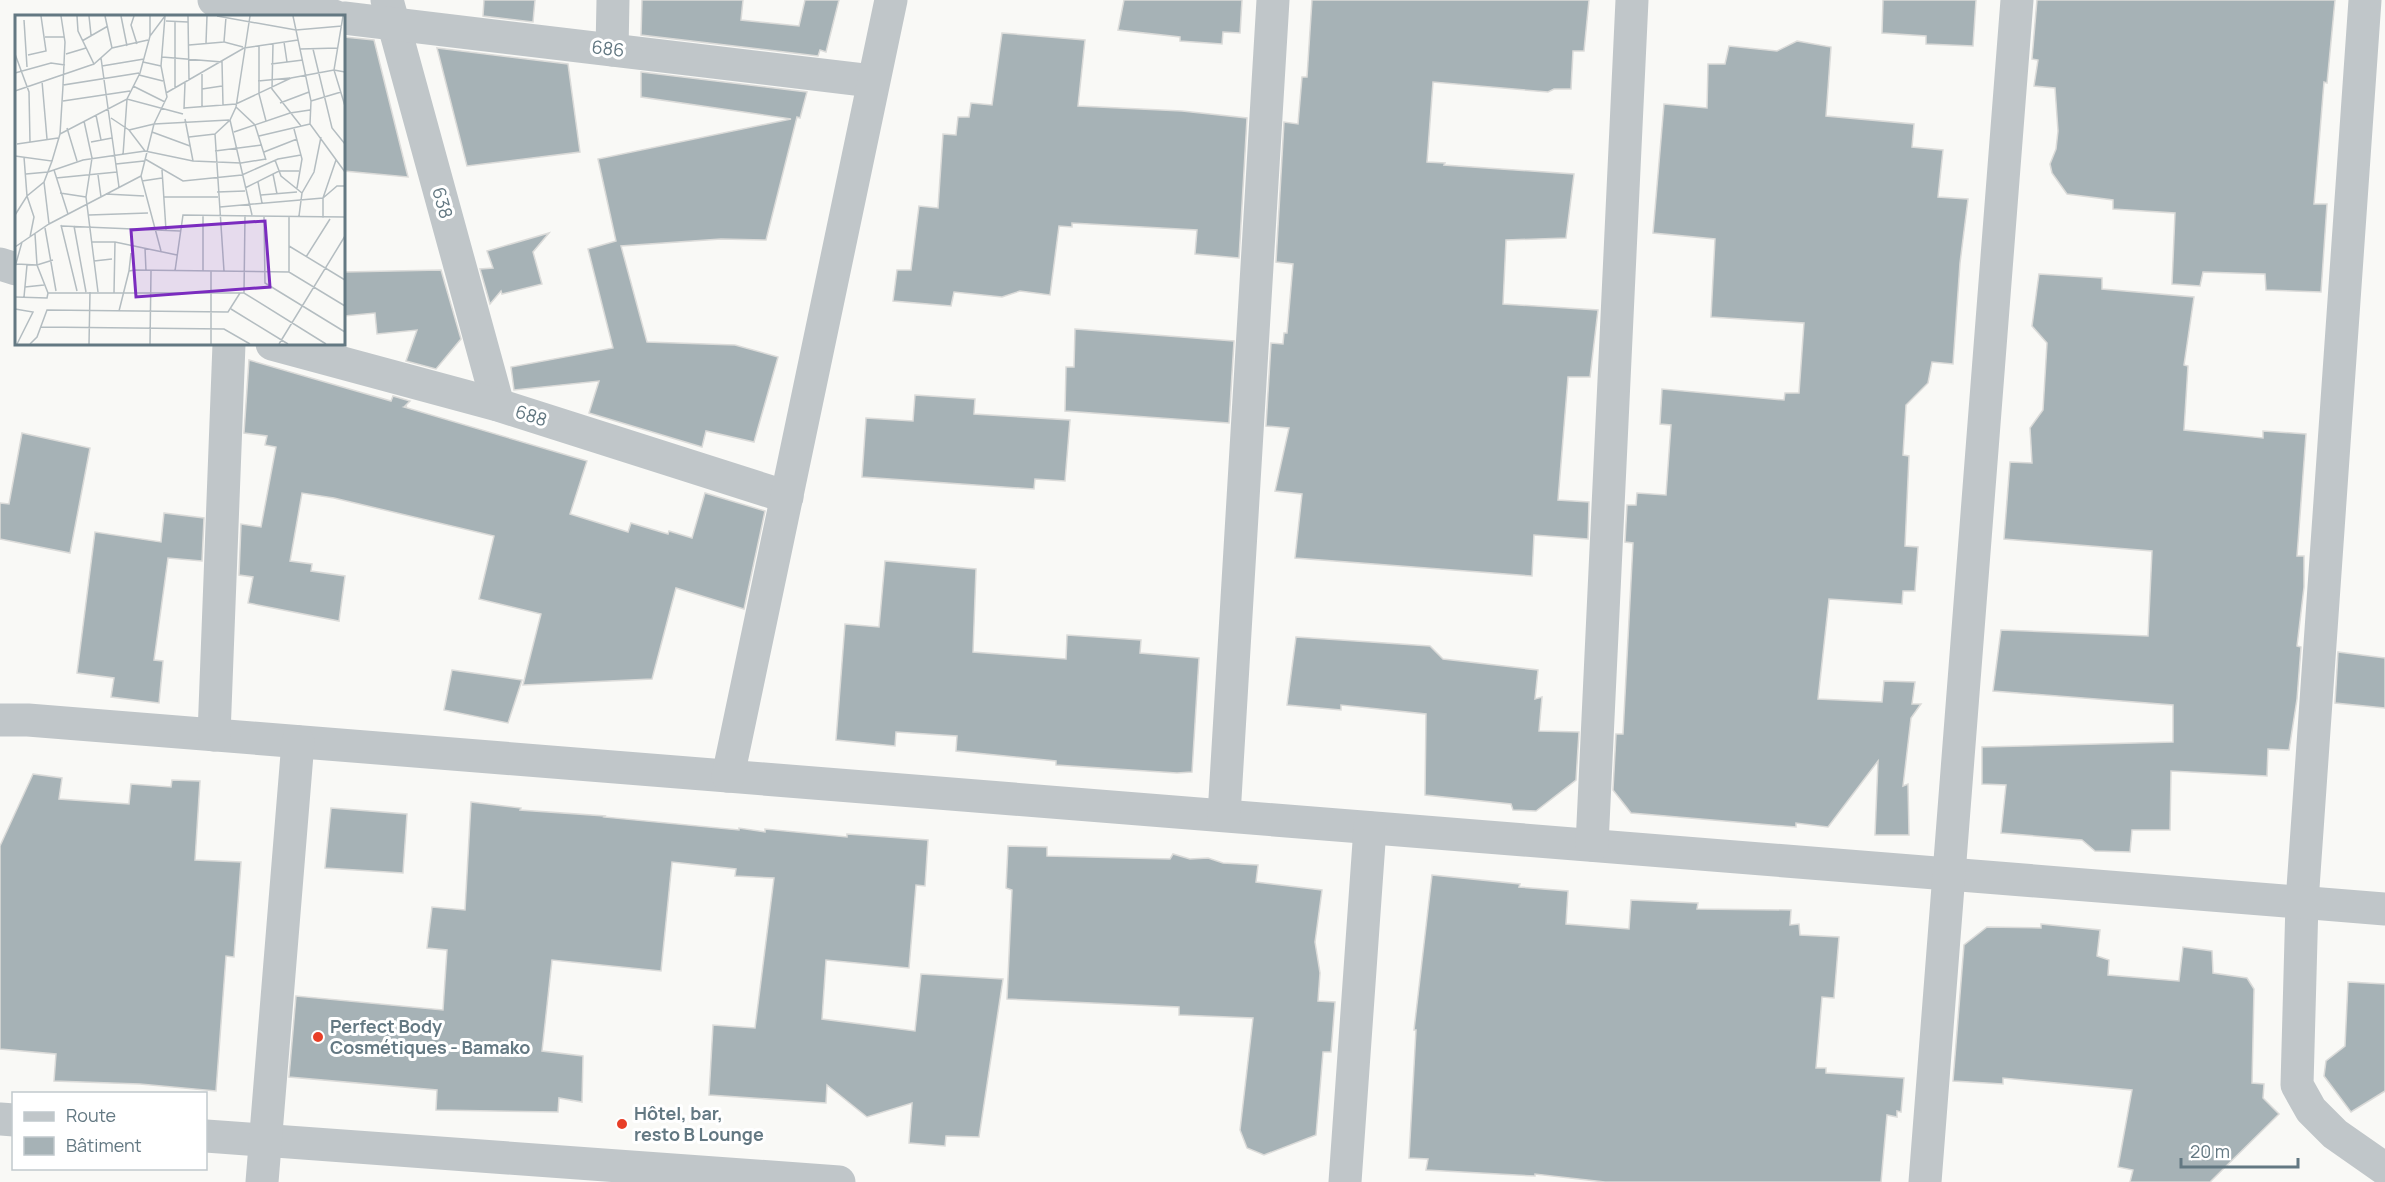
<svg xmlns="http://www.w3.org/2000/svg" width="2385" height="1182" viewBox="0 0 2385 1182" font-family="Manrope,sans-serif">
  <rect width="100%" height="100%" fill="#f9f9f6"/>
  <g fill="#a6b2b6" stroke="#dbdbd9" stroke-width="1.5">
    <polygon points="484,0 535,0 533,22 483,16"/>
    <polygon points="642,0 743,0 741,20 799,26 805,0 839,0 826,52 820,50 818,56 641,35"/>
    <polygon points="1124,0 1242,0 1240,33 1223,32 1222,44 1180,41 1180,37 1118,30"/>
    <polygon points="1312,0 1589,0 1584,51 1573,51 1571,89 1554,89 1548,92 1433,82 1427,162 1445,163 1444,165 1574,174 1566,238 1506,240 1503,304 1598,310 1590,377 1568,377 1558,500 1589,502 1588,539 1534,535 1532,576 1295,558 1302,494 1275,491 1289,428 1266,426 1271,343 1283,344 1284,333 1287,333 1293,264 1276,262 1284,122 1298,124 1302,77 1307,77"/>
    <polygon points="1883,0 1976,0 1973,46 1926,44 1926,36 1882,33"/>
    <polygon points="2037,0 2335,0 2327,83 2324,82 2314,204 2327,204 2321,292 2266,290 2265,274 2203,272 2200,286 2172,284 2175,213 2113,209 2113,200 2067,194 2052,173 2050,164 2056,149 2058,131 2055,88 2034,86 2038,60 2032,59"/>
    <polygon points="1002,33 1085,40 1078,106 1182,111 1247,118 1239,258 1195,254 1197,230 1072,223 1072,227 1059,226 1050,295 1020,291 1002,297 954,292 951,306 893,301 897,270 911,270 919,206 938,208 943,134 956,135 958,117 969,117 971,103 992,105"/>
    <polygon points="344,37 374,40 408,177 344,171"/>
    <polygon points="1797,41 1831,47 1826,116 1914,124 1912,147 1943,150 1938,197 1968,199 1960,263 1953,364 1932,362 1928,383 1906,405 1903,455 1909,456 1905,546 1918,547 1915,591 1903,591 1902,604 1829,599 1818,699 1882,702 1884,681 1915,682 1912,704 1921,704 1911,718 1903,786 1908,784 1909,835 1875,835 1878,761 1828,827 1796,823 1796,827 1631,813 1613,790 1616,734 1623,734 1633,543 1625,542 1627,505 1636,505 1637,493 1666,495 1671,425 1660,424 1662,389 1784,400 1785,393 1799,393 1804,323 1711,317 1715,239 1653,233 1664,104 1707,108 1708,64 1725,64 1729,46 1777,51"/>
    <polygon points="437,48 568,64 580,152 467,166"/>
    <polygon points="641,72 807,92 800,118 797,117 766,240 721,239 621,246 647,342 735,345 778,357 754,442 706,431 702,447 589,413 599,381 514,390 511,367 613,348 588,249 616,241 598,159 791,119 641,97"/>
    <polygon points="549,233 533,252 542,284 502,294 501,291 490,304 480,269 493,268 487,251"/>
    <polygon points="441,270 461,339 436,369 406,361 417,330 377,334 375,313 344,316 344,272"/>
    <polygon points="2039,274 2102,278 2102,289 2194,297 2184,365 2188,366 2184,430 2263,438 2263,431 2306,434 2297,556 2304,556 2304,587 2297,646 2301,647 2297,699 2289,750 2268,749 2267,776 2171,771 2170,830 2132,830 2130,852 2095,851 2082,840 2001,833 2006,785 1982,784 1982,747 2173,742 2173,705 1993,691 2001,630 2148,636 2152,551 2004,539 2010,462 2032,463 2030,428 2043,410 2047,343 2032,326"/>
    <polygon points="1075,329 1234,341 1229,423 1065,411 1066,367 1074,367"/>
    <polygon points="249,360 391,401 393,396 410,401 405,406 407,406 404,407 587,461 570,514 628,532 631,523 668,534 669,531 692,538 705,493 765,511 744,609 676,588 652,679 523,685 541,614 479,599 494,536 334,498 302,493 290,561 312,564 311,571 345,576 339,621 248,603 253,577 239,575 241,524 261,527 276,447 265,445 267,436 244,433"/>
    <polygon points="915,395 975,399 974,414 1070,420 1065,481 1035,479 1034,489 862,477 866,418 913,421"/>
    <polygon points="22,433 90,448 70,553 0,539 0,503 9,504"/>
    <polygon points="164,513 204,518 202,561 168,558 154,660 163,661 159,703 111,697 114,678 77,673 95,532 161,542"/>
    <polygon points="885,561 976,569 973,652 1066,659 1067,635 1141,640 1140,653 1199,658 1192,772 1177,773 1056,765 1056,761 956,751 957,736 896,732 895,746 836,740 845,624 879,627"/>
    <polygon points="1296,637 1430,646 1443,659 1538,670 1535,699 1542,697 1539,731 1579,732 1576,780 1536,811 1513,810 1511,804 1425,795 1426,714 1341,705 1341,710 1287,705"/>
    <polygon points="2338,652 2385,658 2385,708 2335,703"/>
    <polygon points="452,670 522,680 508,723 444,710"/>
    <polygon points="33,774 62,778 59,799 129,804 131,784 171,787 172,780 200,781 195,860 241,862 234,957 226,956 216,1091 140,1084 54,1081 56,1054 0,1049 0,846"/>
    <polygon points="471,802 521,808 520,810 605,816 604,817 739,830 739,828 765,832 765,829 847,837 847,834 928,840 925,886 916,885 909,968 826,960 822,1019 915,1031 921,974 1003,979 979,1137 946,1136 945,1146 909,1143 912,1103 867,1117 827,1085 826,1103 709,1095 713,1025 755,1028 774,878 735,876 736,869 672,862 661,971 552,960 542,1051 583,1056 582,1102 559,1098 558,1112 436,1110 437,1090 289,1077 296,996 443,1010 447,950 427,948 432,907 465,910"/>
    <polygon points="331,808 407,814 403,873 325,868"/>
    <polygon points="1008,846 1047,847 1047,856 1170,859 1173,854 1190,859 1208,858 1223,863 1258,865 1256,882 1322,890 1315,942 1320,973 1318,1001 1335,1002 1331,1052 1323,1052 1316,1135 1264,1155 1247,1148 1240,1130 1253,1018 1179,1015 1179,1007 1007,999 1012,890 1006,888"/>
    <polygon points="1432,875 1520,884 1519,887 1568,891 1566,924 1629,929 1631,900 1698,903 1697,909 1791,910 1790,925 1799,924 1800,935 1839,937 1834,998 1822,997 1816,1068 1826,1068 1826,1073 1904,1078 1901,1112 1897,1111 1897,1117 1887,1115 1881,1182 1605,1182 1535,1174 1535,1176 1426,1170 1428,1159 1409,1158 1416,1030 1414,1030"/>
    <polygon points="2041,924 2100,930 2097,956 2109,960 2108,975 2179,981 2183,947 2212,951 2213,973 2247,978 2254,989 2252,1083 2264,1084 2263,1098 2279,1114 2210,1182 2130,1182 2133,1170 2118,1167 2132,1090 2003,1078 2003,1084 1953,1081 1964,945 1987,927 2041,928"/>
    <polygon points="2348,982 2385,984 2385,1091 2351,1112 2324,1076 2326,1061 2345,1046"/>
  </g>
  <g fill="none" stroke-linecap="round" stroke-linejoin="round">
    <g stroke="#c0c6c9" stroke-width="33">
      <polyline points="214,0 334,16"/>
      <polyline points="387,0 498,405"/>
      <polyline points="2365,0 2302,902 2297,1085 2311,1110 2335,1134 2385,1169"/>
      <polyline points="344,18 872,81"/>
      <polyline points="612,50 613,0"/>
      <polyline points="0,264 16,269"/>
      <polyline points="272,344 498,405 787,497"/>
      <polyline points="0,720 28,720 2385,909"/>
      <polyline points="214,735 229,344"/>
      <polyline points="728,776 891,0"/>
      <polyline points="1224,815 1273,0"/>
      <polyline points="1592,845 1632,0"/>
      <polyline points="0,1119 14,1120"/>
      <polyline points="206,1136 839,1182"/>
      <polyline points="262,1182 298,742"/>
      <polyline points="1345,1182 1370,828"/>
      <polyline points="1925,1182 2017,0"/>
    </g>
  </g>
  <g fill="#e83e27" stroke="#fff" stroke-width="2">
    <circle cx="318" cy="1037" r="6"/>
    <circle cx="622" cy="1124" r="6"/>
  </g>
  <g text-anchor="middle" stroke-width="6" stroke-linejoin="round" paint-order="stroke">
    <g font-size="18" fill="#637882" stroke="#fff">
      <text transform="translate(608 49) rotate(7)" y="6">686</text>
      <text transform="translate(442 203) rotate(74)" y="6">638</text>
      <text transform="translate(531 416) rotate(18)" y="6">688</text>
    </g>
    <g font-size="18" font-weight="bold" fill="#637882" stroke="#fff" text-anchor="start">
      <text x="330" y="1033">Perfect Body<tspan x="330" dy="21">Cosmétiques - Bamako</tspan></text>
      <text x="634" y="1120">Hôtel, bar,<tspan x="634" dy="21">resto B Lounge</tspan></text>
    </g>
  </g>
  <g transform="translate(15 15)">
    <rect width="330" height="330" fill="#f9f9f6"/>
    <path fill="none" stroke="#b4bdc1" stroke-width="1.5" d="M46 1 50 27 48 70 124 58M62 1 63 16 79 49 97 33 133 25M74 1 76 20M90 1 97 33M106 1 112 31M119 1 116 10 122 29M135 1V21M173 1 174 65M202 1 281 15 327 11M278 1 296 86 295 109 330 157M328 1 319 55 330 91M211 2 209 27 228 32M9 5 12 52M151 6 173 7M30 22H49M67 26 93 11M269 27 272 47M191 28 192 1M258 29 257 74 286 111M174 30 209 27M244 31V79L251 106M285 34 323 33M298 34 317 113 330 129M0 39 14 77 15 127M51 39 71 33M13 40 31 36 26 1M147 42 207 47 208 90M86 43 104 172M128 47 146 51M256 49 288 45M87 51 129 44M0 58 36 48 50 50M187 59V91M124 60 148 66M27 66 32 124M243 66 275 63M118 71 150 87M160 73V7M187 74 207 71M0 76 79 49M151 78 229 33 283 25M0 84V136M48 86 115 76M296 86 326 77M265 88 294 77M221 92 240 110 251 145M169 93 221 89 276 63 319 55 330 57M169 94 170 68M81 100 86 125M96 103 114 115 130 136M170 104 178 146M215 105 237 200M69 106 77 143 71 182 83 277M52 113 62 146M279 114 287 144 282 173M114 115 139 109 214 105M137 117 175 131M219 117 275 98 295 95M45 119 112 84 168 99M244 121 295 109M174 122 200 119M76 127 97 123M2 129 43 123M200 136 247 130M249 137 282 124M108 140 112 84 125 58 135 21 150 1M0 141 37 146 29 167 12 181 0 200M9 142 12 181 19 202 15 222M130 144 168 166 227 160 263 144 286 140M260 145 266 161 287 178M37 146 45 119 48 71M101 149 129 146M39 155 53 199M147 155 151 215M11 159 33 157 68 145 130 136 178 146 226 148 251 144M258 159 262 179M83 160 86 182M41 163 102 157M127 166 147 163M29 167 34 209M243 167 247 188M230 173 264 156H284M202 177 230 176M45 178 71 182M91 179 129 181M246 180 282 177M149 182H203M205 192 308 183 321 145M74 200 133 198M188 200V256M249 201 250 268 330 317M284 201 287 178 299 157 306 122M308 203V183L322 171H330M46 210 62 276M47 211 165 216M59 211 71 277M30 213 41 276M20 219 22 250 33 278H229L311 329M77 227H100L162 240M274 231 330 265M0 232 34 209 126 161M130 233 131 256M146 236 126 161 139 109 152 82 146 51 150 1M291 242 315 204M79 246 97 244M1 249 22 250 38 245M0 252 7 227M114 256 116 238M160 256 168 200 330 202M209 256 200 119 215 105 221 92 235 1M274 257V201M10 272 29 270M99 278 100 227M229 278 230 200M0 282 32 283 33 278M9 282 12 250M0 294 18 297 2 329M216 294 273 329M104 296 114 256 120 255 274 257 330 291M26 312 209 314 235 329M15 329 22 322 32 295 213 297 225 278M74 329 75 277M135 329 136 256M196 329V256M264 329 330 221"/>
    <path fill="#7b2cbf" fill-opacity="0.15" stroke="#7b2cbf" stroke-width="3" d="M250 206 255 272 121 282 116 215Z"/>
    <rect width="330" height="330" fill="none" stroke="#637882" stroke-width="3"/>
  </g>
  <rect x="12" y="1092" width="195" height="78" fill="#ffffff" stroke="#c1c9cd" stroke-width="1.5"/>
  <rect x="24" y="1112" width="30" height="9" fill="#c0c6c9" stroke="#c1c9cd" stroke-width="1.5"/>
  <text x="66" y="1122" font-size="18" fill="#637882">Route</text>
  <rect x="24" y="1137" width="30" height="18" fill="#a6b2b6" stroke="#c1c9cd" stroke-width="1.5"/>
  <text x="66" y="1152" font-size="18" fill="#637882">Bâtiment</text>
  <path d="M2181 1158v9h117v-9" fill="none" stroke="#637882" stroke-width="3"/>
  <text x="2190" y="1158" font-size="18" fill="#637882" stroke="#ffffff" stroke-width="4.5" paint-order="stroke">20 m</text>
</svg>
